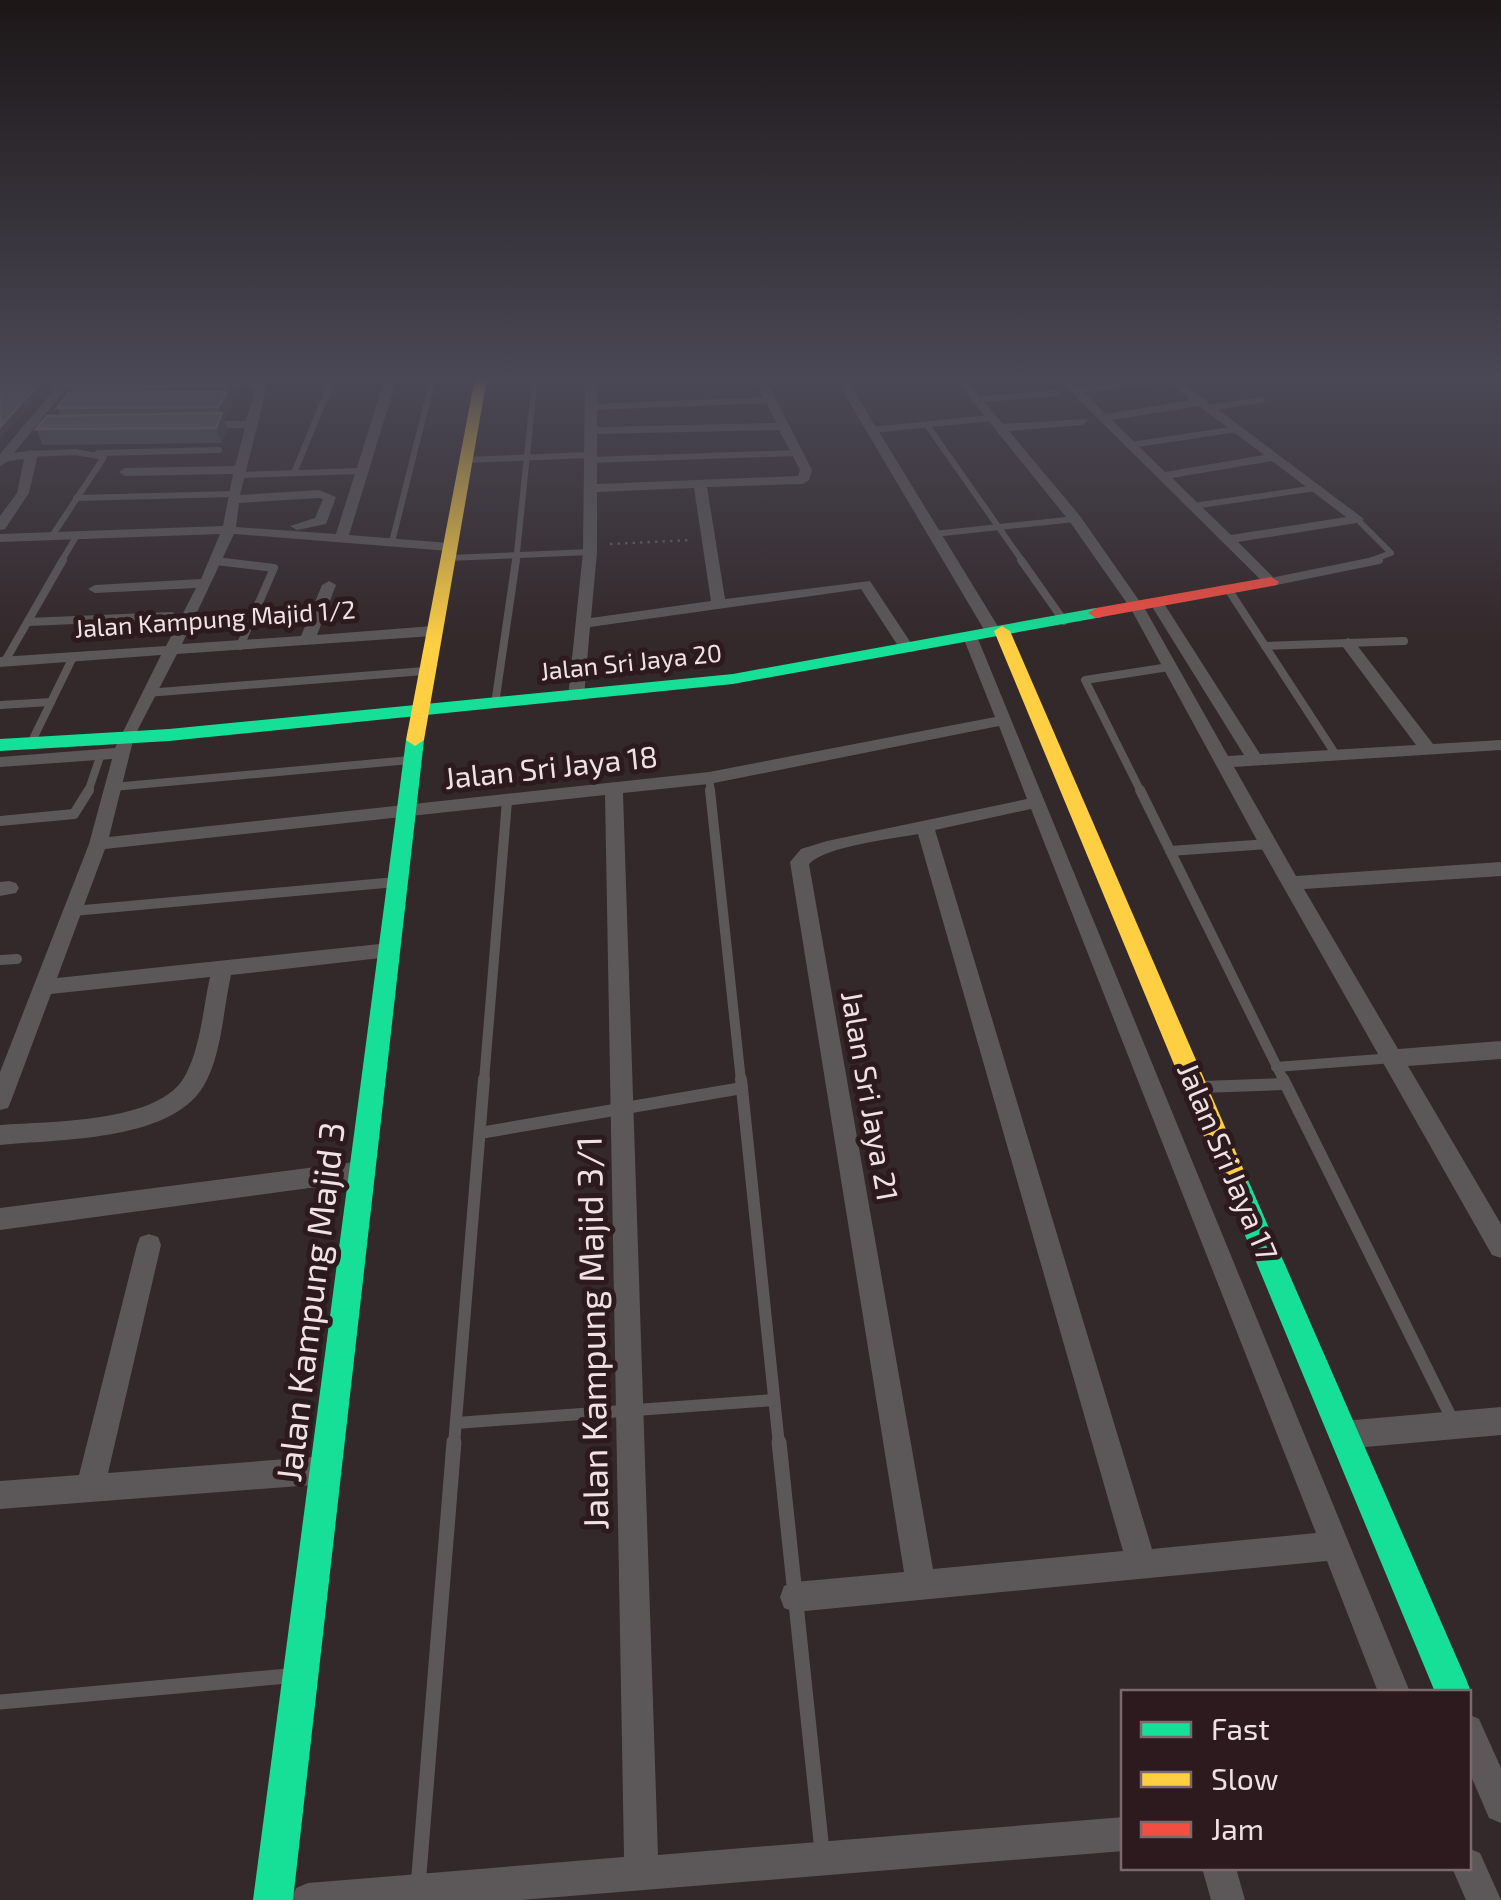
<svg xmlns="http://www.w3.org/2000/svg" width="1501" height="1900" viewBox="0 0 1501 1900" font-family="'Exo 2',sans-serif">
  <rect width="100%" height="100%" fill="#33282a"/>
  <g fill="none" stroke-linecap="round" stroke-linejoin="round">
    <polyline stroke="#625d5d" stroke-width="2.5" stroke-dasharray="2.5 5" stroke-linecap="butt" points="610,544 690,540"/>
    <g stroke="#5c5758" stroke-width="6">
      <polyline points="1075,391 1170,379"/>
      <polyline points="974,400 1056,393"/>
      <polyline points="590,407 770,400"/>
      <polyline points="1208,408 1261,400"/>
      <polyline points="927,425 1023,562"/>
      <polyline points="872,430 990,418"/>
      <polyline points="1131,445 1237,429"/>
      <polyline points="98,453 219,450"/>
      <polyline points="32,454 75,452 104,457 52,536"/>
      <polyline points="465,460 590,455"/>
      <polyline points="590,460 797,453"/>
      <polyline points="294,473 333,378"/>
      <polyline points="239,475 361,471"/>
      <polyline points="76,498 234,494"/>
      <polyline points="1193,506 1316,488"/>
      <polyline points="1357,519 1391,553 1367,562"/>
      <polyline points="934,534 1075,519"/>
      <polyline points="392,542 433,378"/>
      <polyline points="448,558 590,552"/>
      <polyline points="216,561 227,562"/>
      <polyline points="61,562 77,535"/>
      <polyline points="516,562 535,378"/>
    </g>
    <g stroke="#5c5758" stroke-width="8">
      <polyline points="1021,560 1064,621"/>
      <polyline points="216,561 274,568 240,646"/>
      <polyline points="1271,582 1379,560"/>
      <polyline points="1228,589 1336,755"/>
      <polyline points="28,622 171,616"/>
      <polyline points="1265,646 1404,641"/>
      <polyline points="5,661 63,560"/>
      <polyline points="147,693 424,671"/>
      <polyline points="495,704 516,560"/>
      <polyline points="0,705 51,702"/>
      <polyline points="31,743 73,657"/>
      <polyline points="709,778 711,792"/>
      <polyline points="113,787 410,760"/>
      <polyline points="88,792 101,754"/>
      <polyline points="1141,792 1085,680 1169,667"/>
    </g>
    <g stroke="#5c5758" stroke-width="10">
      <polyline points="710,790 741,1081"/>
      <polyline points="1140,790 1284,1081"/>
      <polyline points="0,821 74,814 89,790"/>
      <polyline points="1170,851 1268,844"/>
      <polyline points="73,911 396,882"/>
      <polyline points="0,960 17,959"/>
      <polyline points="1276,1067 1393,1058"/>
      <polyline points="484,1081 507,801"/>
    </g>
    <g stroke="#5c5758" stroke-width="12">
      <polyline points="741,1079 779,1445"/>
      <polyline points="1283,1079 1453,1421"/>
      <polyline points="1202,1087 1285,1084"/>
      <polyline points="480,1133 742,1088"/>
      <polyline points="456,1423 774,1400"/>
      <polyline points="454,1445 484,1079"/>
    </g>
    <g stroke="#5c5758" stroke-width="15">
      <polyline points="779,1442 822,1851"/>
      <polyline points="0,1702 288,1676"/>
      <polyline points="418,1887 454,1442"/>
    </g>
    <g fill="#5c5758" fill-rule="evenodd">
      <polygon points="64,378 75,378 14,453 32,450 38,454 29,493 5,529 0,530 0,516 17,493 24,459 8,461 0,466 0,454"/>
      <path d="M257 378H269L240 495 319 490 336 497 326 524 297 530 290 526 315 518 323 499 319 498 239 503 236 527 336 534 385 378H397L349 535 449 543 456 547 449 551 234 534 182 644 301 636 322 585 329 581 336 585 317 635 433 626 441 631 433 636 177 654 134 737 109 837 709 772 995 717 963 637 971 632 976 634 1410 1692H1378L1327 1561 795 1612 784 1608 780 1597 784 1586 795 1582 904 1572 790 862 801 849 827 841 1027 799 999 726 709 784 623 793 658 1855 1124 1817V1851L521 1900H291L296 1888 308 1883 624 1857 605 795 105 849 57 978 389 943 399 950 389 957 231 975C223 1010 222 1056 203 1087 169 1142 57 1139 0 1145V1125C48 1121 162 1124 186 1074 201 1045 203 1008 210 977L51 994 11 1101 8 1108 0 1110V1072L89 844 112 759 0 767V757L115 748 161 655 0 667V657L166 646 196 588 95 593 88 589 95 585 201 579 220 534 0 542V534L223 526 233 474 125 476 119 472 125 468 235 466 245 428 198 429 192 425 198 421H246L255 388 207 389 201 386 207 383 256 382ZM1031 809 1316 1533 1152 1549 935 830ZM918 834 1123 1551 933 1569 809 864C826 846 892 839 918 834Z"/>
      <path d="M585 378H597V427L776 423 754 378H765L812 470 809 480 803 484 707 487 725 599 870 581 915 649 912 652H902L861 589 590 627 584 697 582 700H570L568 697 583 552ZM779 430 800 470 798 476 597 484V434ZM694 488 711 601 591 618 597 552V492Z"/>
      <polygon points="835,378 846,378 1002,633 999,636 989,636 986,633"/>
      <polygon points="954,378 965,378 1003,424 1086,419 1088,421 1082,425 1009,431 1080,516 1145,609 1228,756 1244,755 1151,605 1153,602 1163,602 1260,754 1416,745 1340,643 1348,638 1353,640 1433,744 1501,740 1501,750 1234,767 1296,876 1501,862 1501,876 1304,889 1398,1049 1501,1041 1501,1059 1408,1066 1501,1224 1501,1258 1492,1255 1259,844 1131,609 1070,522"/>
      <path d="M1057 378H1068L1106 414 1191 400 1164 378H1176L1364 519 1357 523 1238 542 1278 582 1266 585ZM1199 406 1264 455 1165 472 1112 420ZM1272 461 1346 517 1231 535 1172 478Z"/>
      <polygon points="9,881 16,883 19,888 16,893 0,896 0,882"/>
      <polygon points="362,1161 370,1164 374,1171 370,1178 362,1181 0,1230 0,1208"/>
      <polygon points="149,1234 158,1237 161,1245 108,1473 326,1456 336,1460 340,1470 336,1480 326,1484 0,1509 0,1481 79,1475 137,1245 140,1237"/>
      <polygon points="1501,1407 1501,1435 1343,1449 1333,1445 1329,1435 1333,1425 1343,1421"/>
      <polygon points="1468,1714 1479,1719 1501,1768 1501,1823 1489,1818 1468,1769"/>
      <polygon points="1468,1848 1480,1853 1501,1900 1466,1900 1452,1868 1468,1868"/>
      <polygon points="1202,1868 1236,1868 1245,1900 1211,1900"/>
    </g>
    <g fill="#16e098" fill-rule="evenodd">
      <polygon points="1096,608 1104,613 1102,617 733,684 169,741 0,751 0,739 169,729 733,674"/>
      <polygon points="415,734 424,740 293,1900 253,1900 406,740"/>
      <polygon points="1235,1168 1244,1172 1248,1180 1466,1679 1471,1692 1468,1697 1468,1692 1435,1692 1222,1180 1226,1172"/>
    </g>
    <g fill="#ffcf43" fill-rule="evenodd">
      <polygon points="475,378 487,378 424,740 415,746 406,740"/>
      <polygon points="1002,626 1010,631 1248,1180 1244,1188 1235,1192 1226,1188 1222,1180 994,631"/>
    </g>
    <polygon fill="#f24e42" fill-rule="evenodd" points="1271,577 1279,582 1277,585 1096,618 1088,613 1096,608"/>
  </g>
  <polygon fill="#4c4b4b" points="230,380 235,395 230,401 232,407 224,420 227,428 222,443 43,445 36,429 60,415 57,408 74,393 71,386"/>
  <g fill="#3b3637">
    <polygon points="44,378 54,378 0,439 0,427"/>
    <polygon points="230,380 235,395 231,401 226,386"/>
    <polygon points="227,392 232,407 224,420 227,428 222,443 216,428 221,416 218,407"/>
  </g>
  <g fill="#5e5c5b" stroke="#757170" stroke-width="2.5">
    <polygon points="4,378 44,378 0,427 0,382"/>
    <polygon points="77,378 228,378 230,380 226,386 71,386"/>
    <polygon points="227,392 218,407 57,408 69,393"/>
    <polygon points="222,413 216,428 36,429 47,416"/>
  </g>
  <linearGradient id="sky" x2="0" y2="1"><stop stop-color="#1c1617"/><stop offset="0.59" stop-color="#4a4855"/><stop offset="1" stop-color="#4a4855" stop-opacity="0"/></linearGradient>
  <rect width="1501" height="644" fill="url(#sky)"/>
  <g text-anchor="middle" stroke-width="10" stroke-linejoin="round" paint-order="stroke">
    <g font-size="25" fill="#f0e2e4" stroke="#2d1a1e">
      <text transform="translate(215 619) rotate(-4)" y="9">Jalan Kampung Majid 1/2</text>
      <text transform="translate(631 662) rotate(-6)" y="9">Jalan Sri Jaya 20</text>
    </g>
    <g font-size="30" fill="#f0e2e4" stroke="#2d1a1e">
      <text transform="translate(551 768) rotate(-6)" y="10">Jalan Sri Jaya 18</text>
      <text transform="translate(869 1096) rotate(80)" y="10">Jalan Sri Jaya 21</text>
      <text transform="translate(1227 1162) rotate(67)" y="10">Jalan Sri Jaya 17</text>
    </g>
    <g font-size="35" fill="#f0e2e4" stroke="#2d1a1e">
      <text transform="translate(311 1302) rotate(-83)" y="12">Jalan Kampung Majid 3</text>
      <text transform="translate(593 1333) rotate(-91)" y="12">Jalan Kampung Majid 3/1</text>
    </g>
  </g>
  <rect x="1121" y="1690" width="350" height="180" fill="#2d1a1e" stroke="#7b6a6d" stroke-width="2.5"/>
  <rect x="1141" y="1722" width="50" height="15" fill="#16e098" stroke="#7b6a6d" stroke-width="2.5"/>
  <text x="1211" y="1740" font-size="30" fill="#f0e2e4">Fast</text>
  <rect x="1141" y="1772" width="50" height="15" fill="#ffcf43" stroke="#7b6a6d" stroke-width="2.5"/>
  <text x="1211" y="1790" font-size="30" fill="#f0e2e4">Slow</text>
  <rect x="1141" y="1822" width="50" height="15" fill="#f24e42" stroke="#7b6a6d" stroke-width="2.5"/>
  <text x="1211" y="1840" font-size="30" fill="#f0e2e4">Jam</text>
</svg>
